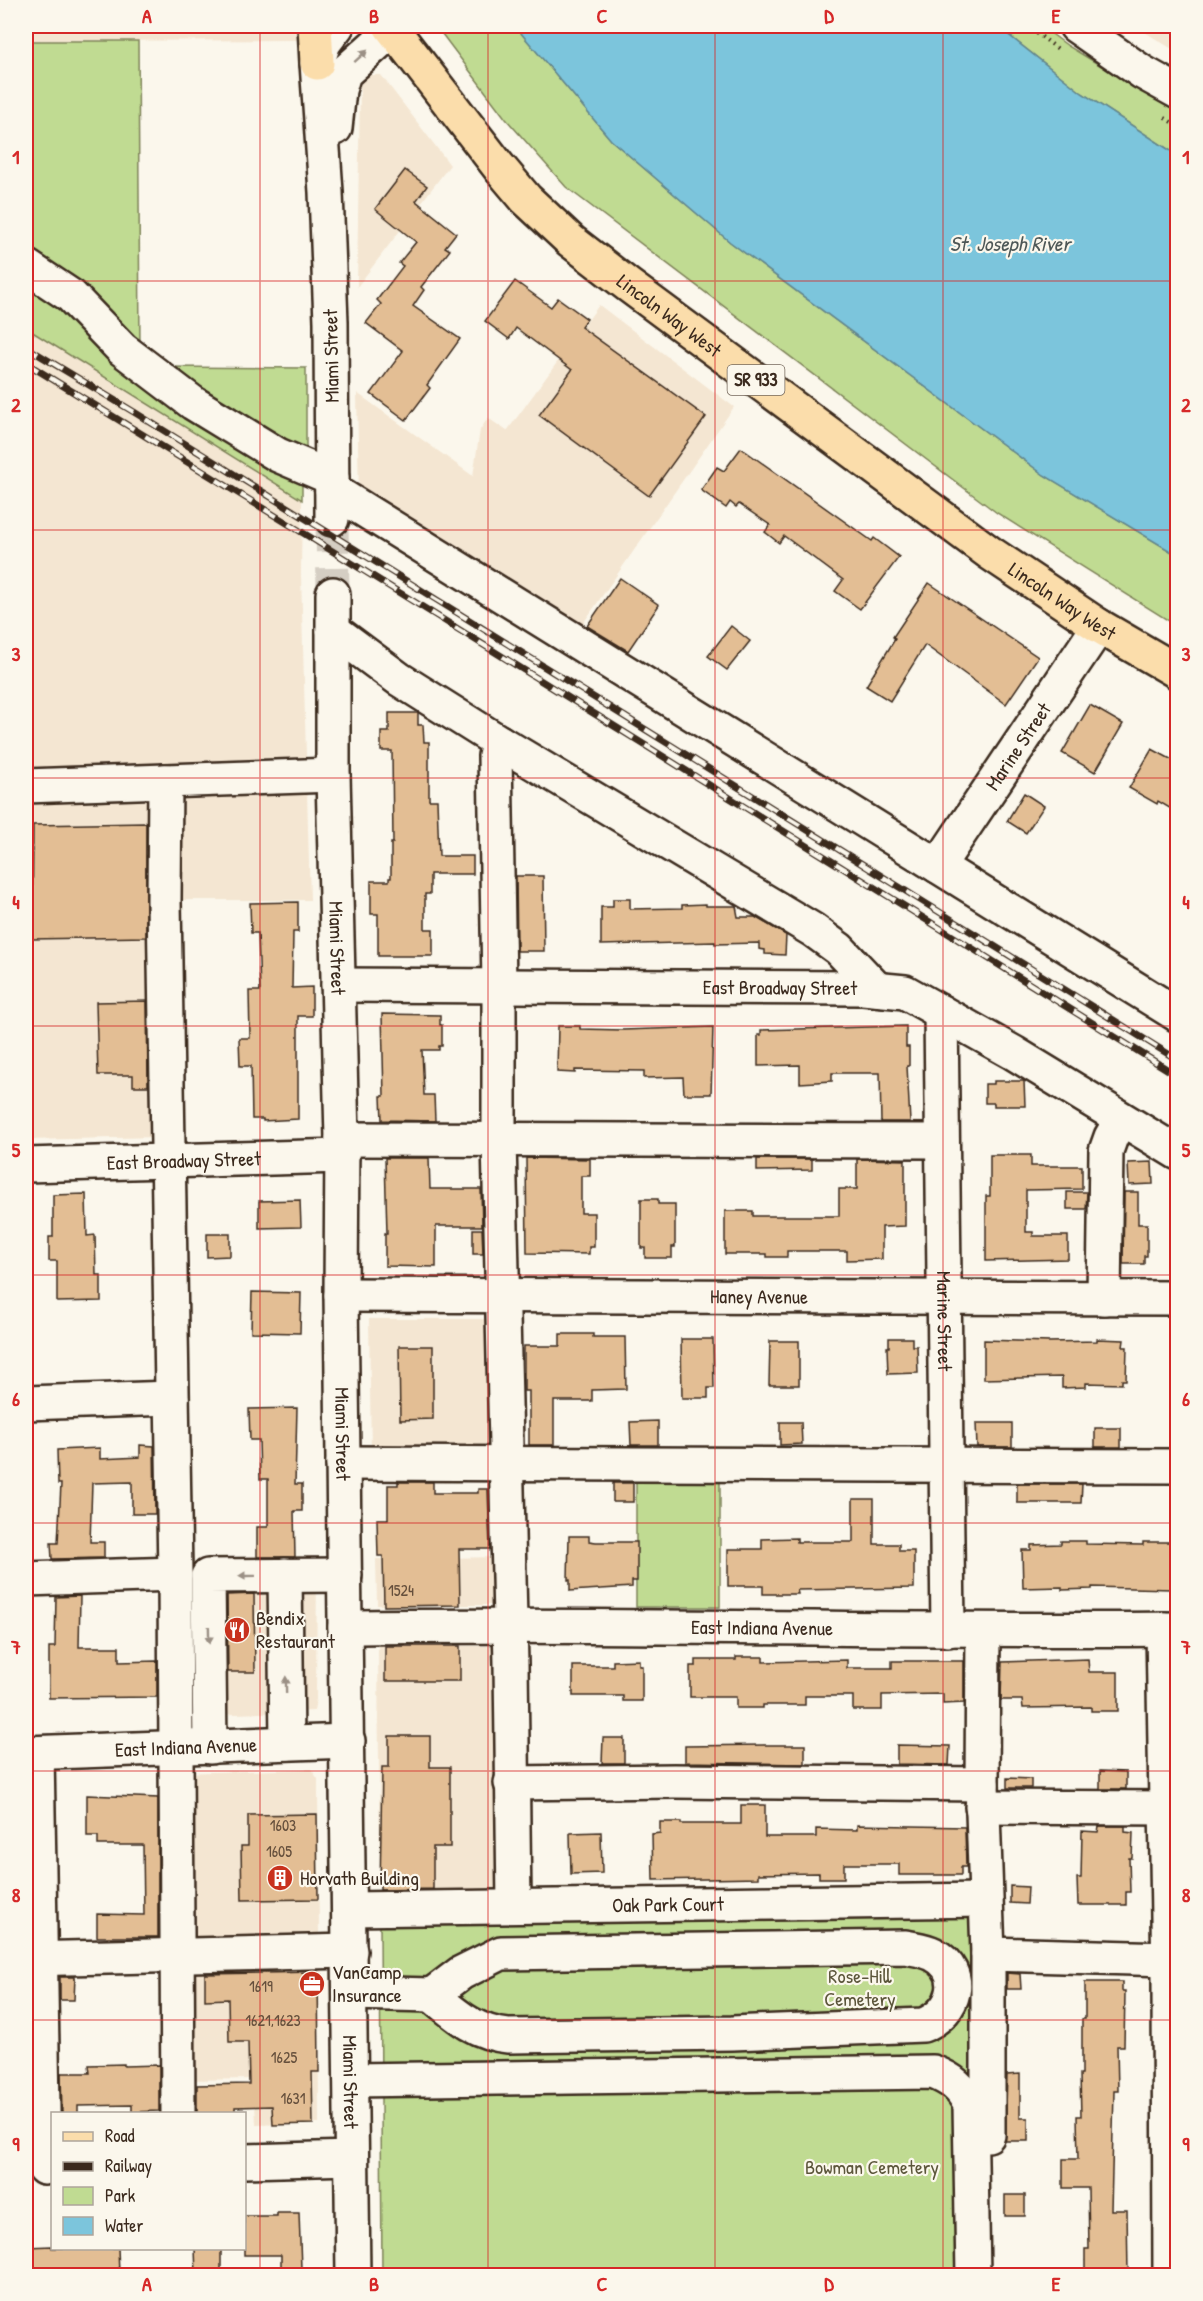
<svg xmlns="http://www.w3.org/2000/svg" width="1203" height="2301" viewBox="0 0 1203 2301" font-family="'Patrick Hand',sans-serif">
  <rect width="100%" height="100%" fill="#fbf7ec"/>
  <filter id="ink" filterUnits="userSpaceOnUse"><feTurbulence type="fractalNoise" baseFrequency=".0167" numOctaves="2"/><feDisplacementMap in="SourceGraphic" scale="12" xChannelSelector="R" yChannelSelector="G"/><feConvolveMatrix kernelMatrix="1 2 1 2 8 2 1 2 1" color-interpolation-filters="sRGB"/></filter>
  <g filter="url(#ink)">
    <g fill="#f4e6d2">
      <polygon points="26,26 302,26 302,40 26,41"/>
      <polygon points="1135,26 1177,26 1177,52"/>
      <polygon points="371,75 381,75 450,165 357,287 360,85 364,78"/>
      <polygon points="599,305 734,407 577,632 359,500 357,393 473,476 480,430 488,418 507,431"/>
      <polygon points="26,328 302,500 301,574 310,900 169,900 160,1137 26,1140"/>
      <polygon points="369,1319 496,1319 497,1454 371,1455"/>
      <polygon points="503,1557 504,1605 377,1605 376,1559"/>
      <polygon points="317,1564 316,1699 314,1711 179,1716 179,1566"/>
      <polygon points="378,1646 504,1646 507,1890 380,1891"/>
      <polygon points="311,1769 318,1779 319,1943 183,1946 181,1773"/>
      <polygon points="318,1958 319,2123 256,2125 254,2079 184,2080 182,1963"/>
    </g>
    <g fill="#c0db92" stroke="#7e8258" stroke-width="1.5">
      <polygon points="436,26 515,26 611,140 730,242 1044,475 1177,555 1177,626 997,513 566,187 506,119"/>
      <polygon points="997,26 1041,26 1068,46 1177,112 1177,155 1082,93"/>
      <polygon points="26,41 138,41 140,351 26,254"/>
      <polygon points="26,275 302,479 302,500 26,328"/>
      <polygon points="162,367 306,368 306,460"/>
      <rect x="636" y="1472" width="84" height="135"/>
      <polygon points="971,1914 980,2275 382,2275 380,1922"/>
    </g>
    <polygon fill="#7cc5dc" stroke="#628790" stroke-width="1.5" points="515,26 997,26 1082,93 1177,155 1177,555 1044,475 730,242 611,140"/>
    <g fill="#e3be94" stroke="#3b2a1e" stroke-width="1.5">
      <polygon points="405,170 427,186 416,201 456,233 445,247 450,250 421,287 424,290 413,306 460,339 427,385 430,388 406,420 371,394 403,351 366,323 381,304 377,300 403,266 399,263 416,242 375,209"/>
      <polygon points="515,281 551,307 558,298 587,319 581,327 706,417 649,496 539,415 572,370 516,328 509,339 485,321"/>
      <polygon points="741,448 872,541 874,538 899,557 860,609 835,591 843,580 784,536 779,543 765,532 770,525 739,504 736,507 730,502 726,508 701,490 717,467 724,471"/>
      <polygon points="620,578 659,605 628,651 587,626"/>
      <polygon points="929,583 1038,657 1006,704 925,645 890,701 866,686 895,639 893,637"/>
      <polygon points="731,626 750,641 727,670 708,656"/>
      <polygon points="1090,705 1123,724 1095,772 1062,753"/>
      <polygon points="389,713 418,713 418,725 423,725 424,742 429,742 429,800 437,800 439,856 473,856 473,874 430,874 430,894 425,894 425,929 433,929 433,956 378,956 378,914 371,914 371,881 389,881 389,878 391,878 391,843 393,843 392,751 381,751 381,732 389,732"/>
      <polygon points="1152,749 1178,763 1178,813 1158,801 1157,804 1129,788"/>
      <polygon points="1024,793 1044,806 1026,833 1007,821"/>
      <polygon points="146,823 146,937 32,939 33,825"/>
      <polygon points="516,876 543,876 544,951 517,951"/>
      <polygon points="613,899 630,899 630,909 682,908 682,905 706,904 706,906 736,906 738,917 755,917 786,935 785,955 765,954 765,950 759,949 759,943 715,944 715,942 601,945 601,907 613,907"/>
      <polygon points="298,902 298,932 293,932 292,988 312,987 312,1016 298,1016 298,1119 263,1121 263,1119 252,1119 251,1066 240,1066 239,1038 250,1038 249,991 260,991 258,933 251,933 250,903"/>
      <polygon points="147,1001 148,1086 133,1086 133,1075 98,1075 96,1002"/>
      <polygon points="382,1014 440,1015 440,1025 442,1025 442,1046 439,1046 439,1050 422,1050 424,1095 434,1095 435,1121 382,1120 381,1096 384,1096"/>
      <polygon points="558,1026 580,1026 580,1029 623,1030 713,1027 711,1094 684,1094 683,1077 644,1078 644,1071 575,1070 575,1073 557,1072"/>
      <polygon points="906,1026 906,1047 909,1047 909,1066 907,1066 910,1122 881,1122 880,1073 832,1073 832,1081 800,1083 800,1065 758,1066 758,1035 761,1035 761,1030"/>
      <polygon points="994,1081 1024,1081 1025,1106 994,1106 994,1103 985,1103 985,1084 994,1084"/>
      <polygon points="990,1155 1031,1155 1031,1166 1082,1166 1082,1189 1026,1190 1026,1232 1033,1232 1033,1236 1068,1236 1068,1259 986,1261 986,1196 990,1196"/>
      <polygon points="385,1158 429,1158 430,1189 481,1189 482,1226 436,1226 436,1267 385,1266 385,1233 387,1233"/>
      <polygon points="526,1158 590,1159 590,1176 581,1176 581,1213 594,1213 594,1247 589,1247 589,1254 527,1253"/>
      <polygon points="757,1159 812,1159 812,1170 757,1171"/>
      <polygon points="857,1159 905,1160 905,1226 882,1227 882,1259 847,1260 847,1251 787,1251 787,1257 767,1257 767,1254 725,1254 725,1211 753,1211 753,1216 839,1216 839,1189 857,1189"/>
      <polygon points="1152,1162 1153,1184 1129,1185 1128,1163"/>
      <polygon points="1067,1192 1087,1192 1086,1209 1067,1209"/>
      <polygon points="1124,1192 1138,1192 1138,1224 1147,1224 1147,1256 1144,1256 1144,1264 1123,1264"/>
      <polygon points="86,1194 87,1236 95,1235 96,1275 101,1275 101,1301 57,1302 57,1261 49,1261 49,1237 53,1237 53,1195"/>
      <polygon points="641,1199 658,1199 658,1204 675,1204 675,1247 672,1247 672,1258 645,1258 645,1248 641,1248"/>
      <polygon points="300,1200 301,1227 259,1228 259,1201"/>
      <polygon points="473,1229 482,1229 483,1254 473,1254"/>
      <polygon points="207,1234 230,1234 230,1256 207,1257"/>
      <polygon points="252,1292 301,1293 300,1333 251,1332"/>
      <polygon points="560,1334 593,1334 593,1337 625,1337 626,1389 592,1390 592,1401 554,1401 554,1445 529,1445 529,1391 524,1391 524,1346 560,1346"/>
      <polygon points="889,1338 912,1338 912,1346 917,1346 918,1373 888,1374 887,1347 889,1347"/>
      <polygon points="681,1339 713,1339 714,1388 708,1388 708,1398 682,1398"/>
      <polygon points="1097,1339 1124,1340 1123,1347 1127,1347 1126,1380 1122,1380 1122,1384 1086,1383 1086,1387 1062,1388 1062,1377 984,1379 984,1340 1049,1342 1097,1341"/>
      <polygon points="770,1341 799,1341 799,1385 769,1385"/>
      <polygon points="399,1346 433,1346 433,1419 400,1420"/>
      <polygon points="297,1408 295,1484 302,1484 302,1511 294,1511 295,1557 257,1557 257,1527 268,1527 268,1479 260,1479 259,1440 250,1440 249,1409"/>
      <polygon points="658,1421 658,1445 631,1445 630,1422"/>
      <polygon points="780,1422 801,1422 802,1444 780,1445"/>
      <polygon points="976,1423 1012,1423 1012,1447 977,1447"/>
      <rect x="1095" y="1428" width="26" height="19"/>
      <polygon points="140,1445 154,1446 155,1514 132,1514 132,1482 92,1483 90,1542 104,1542 104,1558 52,1559 51,1543 58,1543 61,1484 58,1484 57,1450 100,1448 100,1459 140,1457"/>
      <polygon points="398,1482 433,1482 433,1493 478,1493 478,1489 488,1489 490,1549 459,1549 460,1605 384,1606 383,1556 378,1556 377,1519 388,1519 388,1485 398,1485"/>
      <rect x="613" y="1483" width="20" height="19"/>
      <polygon points="1017,1484 1082,1484 1081,1503 1017,1503"/>
      <polygon points="853,1499 874,1499 874,1544 899,1544 899,1551 914,1551 914,1588 797,1590 798,1594 763,1594 763,1586 728,1586 728,1549 762,1549 762,1539 797,1538 797,1542 853,1542"/>
      <polygon points="569,1536 589,1536 589,1541 596,1542 637,1542 637,1581 632,1581 632,1587 570,1591 570,1580 568,1580"/>
      <polygon points="1061,1541 1086,1541 1086,1544 1143,1545 1143,1542 1172,1542 1172,1589 1092,1587 1092,1589 1062,1590 1062,1587 1023,1588 1022,1550 1031,1550 1031,1545 1061,1544"/>
      <polygon points="254,1594 255,1672 228,1672 227,1595"/>
      <polygon points="80,1596 79,1647 119,1647 119,1662 157,1661 157,1697 49,1698 49,1647 55,1647 56,1597"/>
      <rect x="385" y="1646" width="75" height="35"/>
      <polygon points="736,1657 763,1657 763,1662 847,1660 847,1668 892,1668 892,1661 964,1661 964,1703 943,1704 943,1694 882,1695 882,1710 853,1710 853,1696 805,1696 805,1705 763,1705 763,1708 736,1708 736,1697 690,1697 690,1666 696,1666 696,1660 736,1660"/>
      <polygon points="1088,1659 1089,1672 1118,1672 1118,1711 1091,1711 1091,1707 1023,1708 1022,1700 1001,1700 1002,1662"/>
      <polygon points="639,1660 639,1666 642,1666 642,1701 623,1701 623,1696 573,1696 573,1666 613,1666 613,1661"/>
      <polygon points="389,1736 430,1736 430,1767 450,1767 450,1847 433,1847 433,1889 380,1890 382,1767 389,1767"/>
      <polygon points="603,1738 624,1738 624,1763 602,1763"/>
      <polygon points="765,1745 805,1745 805,1764 685,1762 685,1746"/>
      <polygon points="897,1745 950,1746 949,1765 897,1764"/>
      <polygon points="1100,1771 1126,1772 1126,1789 1100,1789"/>
      <polygon points="1007,1778 1031,1779 1031,1788 1007,1788"/>
      <polygon points="87,1795 158,1798 158,1937 97,1937 97,1914 144,1915 143,1845 98,1845 98,1836 87,1836"/>
      <polygon points="741,1805 765,1805 765,1837 816,1837 816,1829 857,1830 857,1825 965,1827 966,1867 961,1867 961,1875 899,1875 899,1864 844,1864 844,1878 819,1878 819,1873 758,1874 758,1878 653,1880 652,1834 660,1833 660,1822 681,1822 681,1824 741,1824"/>
      <polygon points="317,1814 318,1899 242,1900 241,1846 248,1846 248,1815"/>
      <polygon points="1099,1826 1125,1826 1125,1832 1133,1833 1132,1858 1129,1858 1130,1892 1126,1892 1126,1905 1078,1905 1077,1878 1081,1878 1082,1831 1098,1832"/>
      <polygon points="601,1832 602,1873 571,1874 570,1833"/>
      <polygon points="1010,1886 1028,1887 1027,1904 1010,1903"/>
      <polygon points="318,1972 319,2072 312,2072 313,2124 273,2125 272,2106 235,2107 235,2114 197,2114 197,2085 249,2084 248,2042 229,2042 228,1999 205,2000 205,1974"/>
      <polygon points="1007,1973 1020,1974 1021,1989 1007,1989"/>
      <polygon points="60,1977 75,1977 74,2000 60,2000"/>
      <polygon points="1085,1982 1122,1982 1122,1991 1125,1991 1124,2046 1117,2046 1118,2091 1114,2091 1111,2210 1127,2210 1128,2276 1085,2276 1085,2249 1089,2249 1088,2188 1063,2188 1063,2159 1078,2159 1077,2116 1081,2116 1080,2074 1082,2074 1082,2019 1085,2019"/>
      <polygon points="124,2064 124,2066 159,2065 159,2111 132,2112 132,2105 78,2106 78,2114 62,2114 61,2073 90,2073 89,2065"/>
      <polygon points="1020,2074 1020,2118 1028,2118 1028,2141 1005,2141 1007,2075"/>
      <rect x="1005" y="2195" width="20" height="21"/>
      <polygon points="277,2213 299,2213 301,2269 281,2269 281,2255 244,2255 244,2216 277,2216"/>
      <polygon points="52,2246 52,2248 118,2248 119,2273 104,2273 104,2276 27,2276 27,2247"/>
      <polygon points="195,2248 221,2248 221,2275 196,2275"/>
    </g>
    <g fill="none" stroke-linecap="round" stroke-linejoin="round">
      <polyline stroke="#d5cec3" stroke-width="33" stroke-dasharray="33 16" stroke-linecap="butt" points="332,519 333,594"/>
      <g stroke="#3b2a1e" stroke-width="38">
        <g id="minor">
          <polyline points="1076,26 1142,72 1178,92"/>
          <polyline points="335,128 339,90 344,73 393,29"/>
          <polyline points="26,266 71,296 122,349 193,403 278,455 332,478"/>
          <polyline points="332,490 1178,1015"/>
          <polyline points="332,519 331,322 326,192 317,63 324,43 337,26"/>
          <path id="s1" d="M333 594V775L342 1139 341 1295 353 2276"/>
          <polyline points="333,630 399,679 499,742 813,930 839,949 877,989"/>
          <polyline points="499,742 495,756 499,985 499,1140 511,1664 514,1906"/>
          <polyline points="165,781 164,901 175,1574 178,2114"/>
          <polyline points="26,786 333,775"/>
          <path id="s2" d="M938 866 1099 626"/>
          <path id="s3" d="M338 985 863 988 905 992 1014 1053 1178 1153"/>
          <path id="s4" d="M941 1012 948 1630"/>
          <polyline points="342,1139 942,1141"/>
          <path id="s5" d="M26 1165 342 1156"/>
          <path id="s6" d="M341 1295 1178 1298"/>
          <polyline points="1104,1298 1106,1151 1111,1137 1121,1120"/>
          <polyline points="26,1403 172,1398"/>
          <polyline points="343,1463 1178,1466"/>
          <polyline points="285,1575 287,1743"/>
          <polyline points="26,1579 175,1574"/>
          <path id="s7" d="M345 1627C623 1623 900 1632 1178 1629"/>
          <polyline points="1163,1629 1169,1976 1170,2276"/>
          <polyline points="983,1630 982,1784 988,1954 988,2135"/>
          <polyline points="210,1747 208,1576 345,1575"/>
          <path id="s8" d="M26 1753 348 1741"/>
          <polyline points="37,1753 44,2168"/>
          <polyline points="511,1783 674,1781 982,1784"/>
          <polyline points="982,1807 1178,1808"/>
          <path id="s9" d="M350 1909 985 1900"/>
          <path d="M906 1947C915 1949 925 1950 933 1954 967 1972 956 2013 923 2025L732 2033 508 2036C475 2033 456 2015 432 1995L461 1973 501 1953Z"/>
          <polyline points="988,1954 1169,1959"/>
          <polyline points="26,1959 350,1951"/>
          <polyline points="350,1993 432,1995"/>
          <path d="M351 2080 933 2072C951 2079 962 2087 970 2105L973 2276"/>
          <polyline points="244,2161 351,2158"/>
        </g>
      </g>
      <g stroke="#3b2a1e" stroke-width="38">
        <g id="major">
          <polyline points="315,26 317,63"/>
          <path id="s10" d="M390 26 499 167 526 199 571 241 628 285 990 553 1099 626 1178 672"/>
        </g>
      </g>
      <g stroke="#3b2a1e" stroke-width="4" stroke-dasharray="1.5 4.5" stroke-linecap="butt">
        <polyline points="1027,26 1058,49"/>
        <polyline points="1165,118 1178,126"/>
      </g>
      <use href="#minor" stroke="#fbf7ec" stroke-width="33"/>
      <use href="#major" stroke="#fbddab" stroke-width="33"/>
      <g stroke="#3b2a1e" stroke-width="7">
        <g id="rail">
          <polyline points="26,347 134,412 1178,1060"/>
          <polyline points="26,363 300,531 1178,1076"/>
        </g>
      </g>
      <use href="#rail" stroke="#fbf7ec" stroke-width="4.5" stroke-dasharray="14" stroke-linecap="butt"/>
    </g>
    <defs><path id="oneway-solid" d="M-6-.8H1V-3.2L6.5 0L1 3.2V.8H-6Z" transform="scale(1.5)"/></defs>
    <g fill="#9b9085">
      <use href="#oneway-solid" transform="translate(361 56) rotate(-42)"/>
      <use href="#oneway-solid" transform="translate(247 1576) rotate(179)"/>
      <use href="#oneway-solid" transform="translate(209 1635) rotate(89)"/>
      <use href="#oneway-solid" transform="translate(286 1685) rotate(-91)"/>
    </g>
  </g>
  <path fill="none" stroke="#d62828" stroke-width="1.5" stroke-opacity="0.55" d="M260 26V2276M488 26V2276M715 26V2276M943 26V2276M26 281H1178M26 530H1178M26 778H1178M26 1026H1178M26 1275H1178M26 1523H1178M26 1771H1178M26 2020H1178"/>
  <defs>
    <g id="restaurant-disc" transform="scale(1.35)"><circle r="9.5" fill="#c8321e" stroke="#fbf7ec"/><path d="M-5-6h1v4h1v-4h1v4h1v-4h1v5L-1.5 .5V6h-2V.5L-5-1ZM5-6V6H3V1.5H1.5Q1.5-4 5-6Z" fill="#fff"/></g>
    <g id="building-disc" transform="scale(1.35)"><circle r="9.5" fill="#c8321e" stroke="#fbf7ec"/><path d="M-4-6H4V6H1V3H-1V6H-4ZM-2.5-4.3h1.7v1.8h-1.7ZM.8-4.3h1.7v1.8H.8ZM-2.5-1h1.7V.8h-1.7ZM.8-1h1.7V.8H.8Z" fill="#fff"/></g>
    <g id="office-disc" transform="scale(1.35)"><circle r="9.5" fill="#c8321e" stroke="#fbf7ec"/><path d="M-6-3h4V-5.5h4V-3h4V5H-6ZM-1-4.5V-3h2v-1.5ZM-6 0V1H6V0Z" fill="#fff"/></g>
  </defs>
  <g fill-rule="evenodd">
    <use href="#restaurant-disc" x="237" y="1630"/>
    <use href="#building-disc" x="280" y="1878"/>
    <use href="#office-disc" x="312" y="1984"/>
  </g>
  <g text-anchor="middle" stroke-width="4.5" stroke-linejoin="round" paint-order="stroke">
    <g font-size="16" fill="#654f3c">
      <text x="401" y="1596">1524</text>
      <text x="283" y="1831">1603</text>
      <text x="279" y="1857">1605</text>
      <text x="261" y="1992">1619</text>
      <text x="273" y="2026">1621,1623</text>
      <text x="284" y="2063">1625</text>
      <text x="293" y="2104">1631</text>
    </g>
    <rect fill="#fbf7ec" stroke="#75685c" stroke-width="1.5" x="727.5" y="365" width="57" height="30" rx="4.5"/>
    <g font-size="18" font-weight="bold" fill="#3b2a1e">
      <text x="756" y="386">SR 933</text>
    </g>
    <g font-size="20" fill="#3b2a1e" stroke="#fbf7ec">
      <text dy="7" stroke="none"><textPath href="#s10" startOffset="405">Lincoln Way West</textPath></text>
      <text transform="translate(331 356) rotate(-91)" y="7">Miami Street</text>
      <text dy="7" stroke="none"><textPath href="#s10" startOffset="891">Lincoln Way West</textPath></text>
      <text dy="7" stroke="none"><textPath href="#s2" startOffset="144">Marine Street</textPath></text>
      <text dy="7" stroke="none"><textPath href="#s1" startOffset="354">Miami Street</textPath></text>
      <text dy="7" stroke="none"><textPath href="#s3" startOffset="442">East Broadway Street</textPath></text>
      <text dy="7" stroke="none"><textPath href="#s5" startOffset="158">East Broadway Street</textPath></text>
      <text dy="7" stroke="none"><textPath href="#s6" startOffset="418">Haney Avenue</textPath></text>
      <text dy="7" stroke="none"><textPath href="#s4" startOffset="309">Marine Street</textPath></text>
      <text dy="7" stroke="none"><textPath href="#s1" startOffset="840">Miami Street</textPath></text>
      <text dy="7" stroke="none"><textPath href="#s7" startOffset="417">East Indiana Avenue</textPath></text>
      <text dy="7" stroke="none"><textPath href="#s8" startOffset="160">East Indiana Avenue</textPath></text>
      <text dy="7" stroke="none"><textPath href="#s9" startOffset="318">Oak Park Court</textPath></text>
      <text dy="7" stroke="none"><textPath href="#s1" startOffset="1488">Miami Street</textPath></text>
    </g>
    <g font-size="20" fill="#3b2a1e" stroke="#fbf7ec" text-anchor="start">
      <text x="256" y="1625">Bendix<tspan x="256" dy="23">Restaurant</tspan></text>
      <text x="300" y="1885">Horvath Building</text>
      <text x="332" y="1979">VanCamp<tspan x="332" dy="23">Insurance</tspan></text>
    </g>
    <g font-size="20" fill="#5c563b" stroke="#fbf7ec">
      <text x="860" y="1983">Rose-Hill<tspan x="860" dy="23">Cemetery</tspan></text>
      <text x="872" y="2174">Bowman Cemetery</text>
    </g>
    <g font-size="21" font-style="italic" fill="#4e5857" stroke="#fbf7ec">
      <text x="1010" y="251">St. Joseph River</text>
    </g>
  </g>
  <rect width="1203" height="2301" fill="none" stroke="#fbf7ec" stroke-width="66"/>
  <rect x="51" y="2112" width="195" height="138" fill="#fbf7ec" stroke="#aea59a" stroke-width="1.5"/>
  <rect x="63" y="2132" width="30" height="9" fill="#fbddab" stroke="#aea59a" stroke-width="1.5"/>
  <text x="105" y="2142" font-size="18" fill="#3b2a1e">Road</text>
  <rect x="63" y="2162" width="30" height="9" fill="#3b2a1e" stroke="#aea59a" stroke-width="1.5"/>
  <text x="105" y="2172" font-size="18" fill="#3b2a1e">Railway</text>
  <rect x="63" y="2187" width="30" height="18" fill="#c0db92" stroke="#aea59a" stroke-width="1.5"/>
  <text x="105" y="2202" font-size="18" fill="#3b2a1e">Park</text>
  <rect x="63" y="2217" width="30" height="18" fill="#7cc5dc" stroke="#aea59a" stroke-width="1.5"/>
  <text x="105" y="2232" font-size="18" fill="#3b2a1e">Water</text>
  <rect x="33" y="33" width="1137" height="2235" fill="none" stroke="#d62828" stroke-width="2"/>
  <g font-size="20" text-anchor="middle" font-weight="bold" fill="#d62828">
    <text x="147" y="23">A</text>
    <text x="374" y="23">B</text>
    <text x="602" y="23">C</text>
    <text x="829" y="23">D</text>
    <text x="1056" y="23">E</text>
    <text x="16" y="164">1</text>
    <text x="1186" y="164">1</text>
    <text x="16" y="412">2</text>
    <text x="1186" y="412">2</text>
    <text x="16" y="661">3</text>
    <text x="1186" y="661">3</text>
    <text x="16" y="909">4</text>
    <text x="1186" y="909">4</text>
    <text x="16" y="1157">5</text>
    <text x="1186" y="1157">5</text>
    <text x="16" y="1406">6</text>
    <text x="1186" y="1406">6</text>
    <text x="16" y="1654">7</text>
    <text x="1186" y="1654">7</text>
    <text x="16" y="1902">8</text>
    <text x="1186" y="1902">8</text>
    <text x="16" y="2151">9</text>
    <text x="1186" y="2151">9</text>
    <text x="147" y="2291">A</text>
    <text x="374" y="2291">B</text>
    <text x="602" y="2291">C</text>
    <text x="829" y="2291">D</text>
    <text x="1056" y="2291">E</text>
  </g>
</svg>
